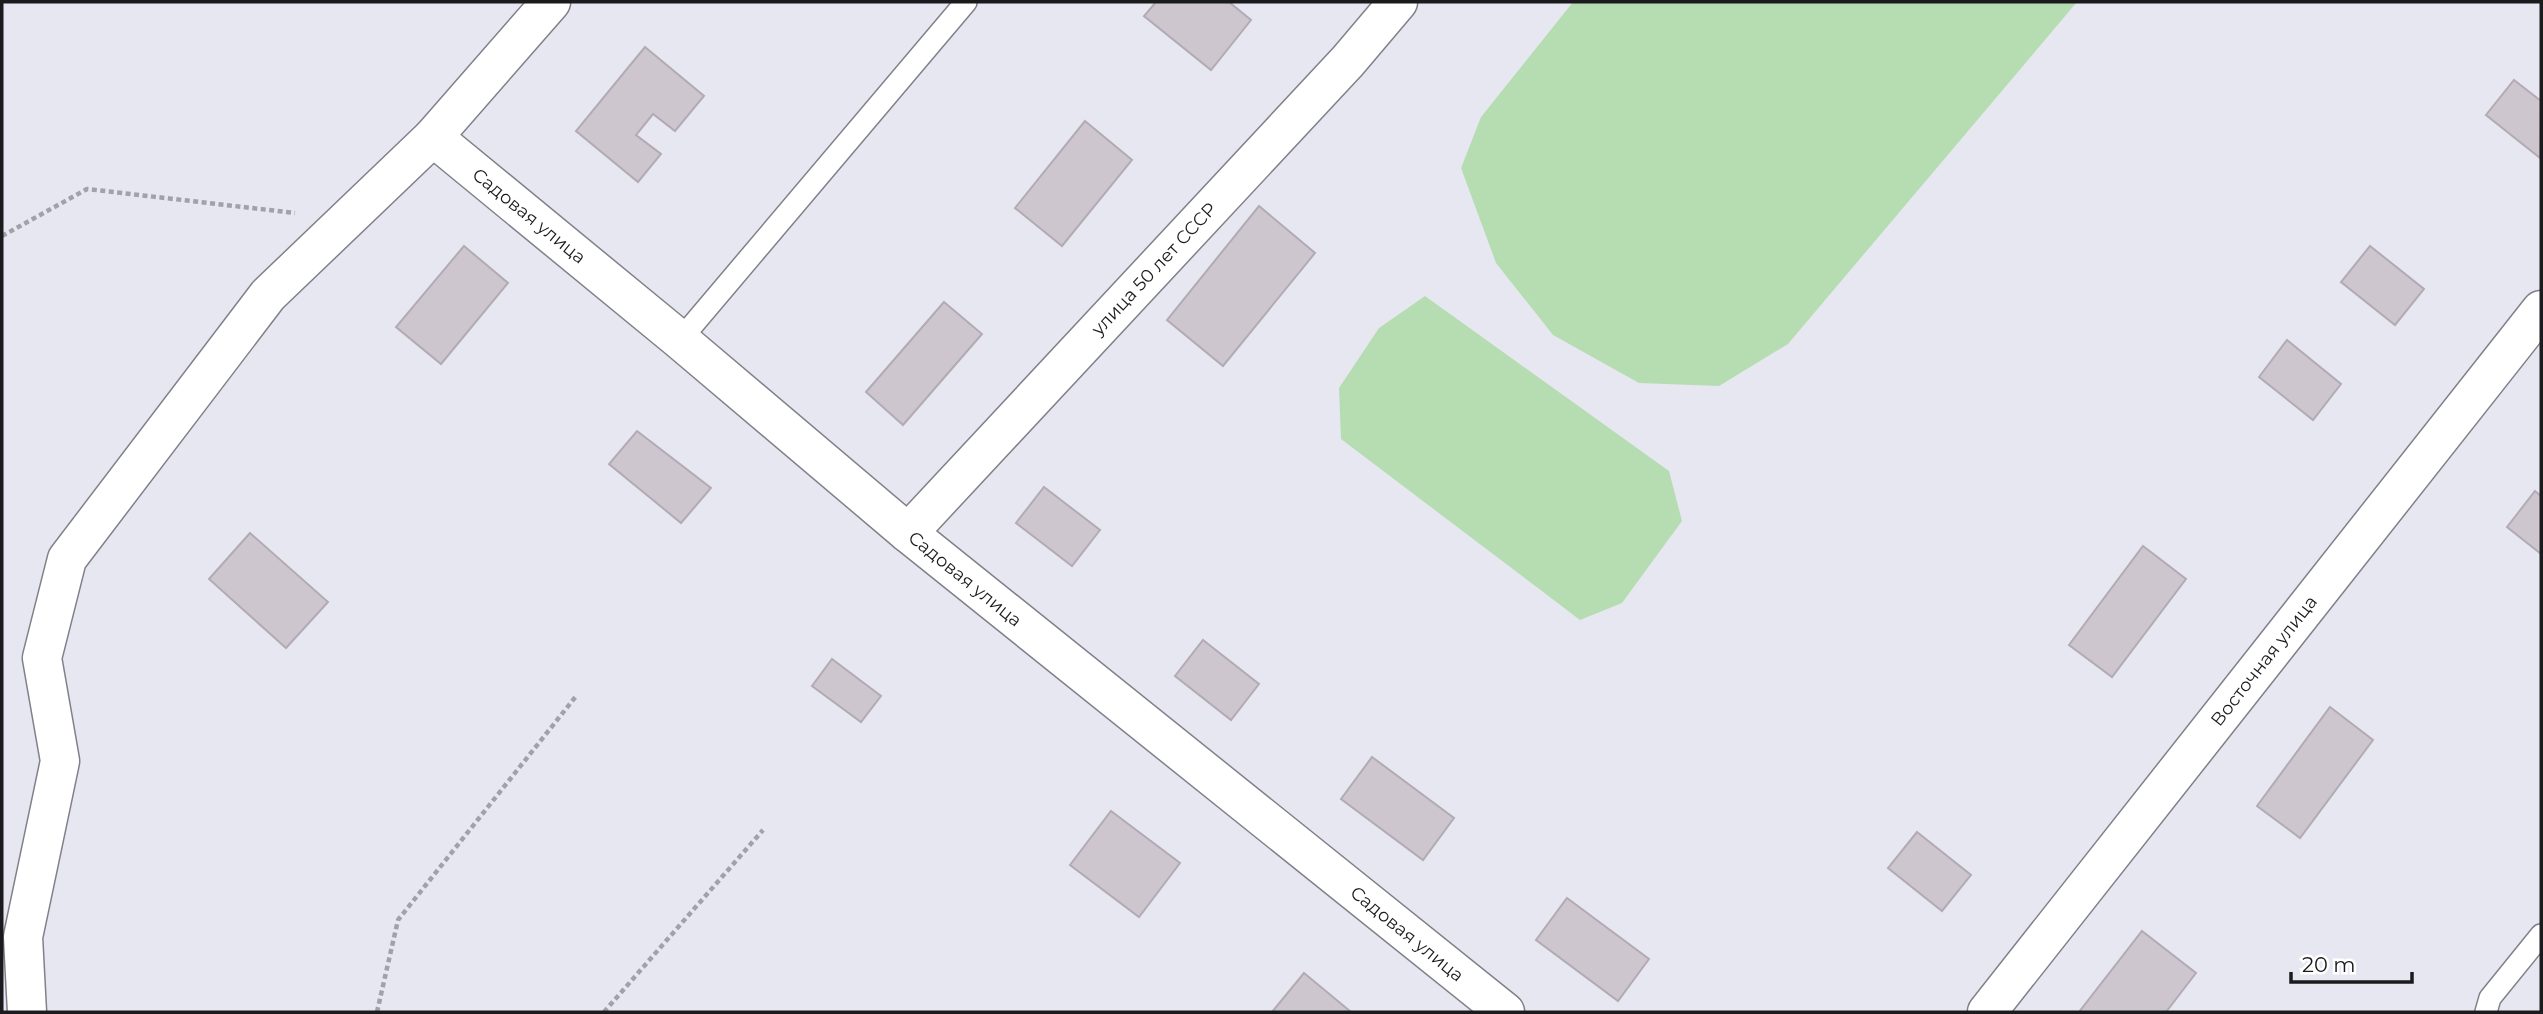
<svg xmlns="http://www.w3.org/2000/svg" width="2543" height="1014" viewBox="0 0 2543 1014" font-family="Montserrat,sans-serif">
  <rect width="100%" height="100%" fill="#e7e7f2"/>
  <g fill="#b6ddb1">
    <polygon points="1573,2 2077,2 1788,344 1719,386 1639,383 1553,335 1496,263 1461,168 1481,117"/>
    <polygon points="1425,296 1669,471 1682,521 1622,603 1580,620 1341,439 1339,388 1379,328"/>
  </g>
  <g fill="#cdc6cf" stroke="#b2abb3" stroke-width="2">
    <polygon points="1156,2 1229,2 1251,20 1211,70 1144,16"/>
    <polygon points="645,47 704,96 675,131 653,114 636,135 661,154 638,182 576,131"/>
    <polygon points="2514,80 2541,101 2540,158 2486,115"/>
    <polygon points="1085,121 1132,160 1062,246 1015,208"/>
    <polygon points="1259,206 1315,253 1223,366 1167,320"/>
    <polygon points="464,246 508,283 441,364 396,327"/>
    <polygon points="2370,246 2424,289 2395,325 2341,282"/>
    <polygon points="944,302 982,334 903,425 866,392"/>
    <polygon points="2287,340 2341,384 2313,420 2259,377"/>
    <polygon points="637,431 711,488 681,523 609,464"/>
    <polygon points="1044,487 1100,530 1072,566 1016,523"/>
    <polygon points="2535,491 2541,496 2541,554 2507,527"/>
    <polygon points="250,533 328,602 286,648 209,579"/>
    <polygon points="2143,546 2186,579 2112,677 2069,645"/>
    <polygon points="1203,640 1259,684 1231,720 1175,676"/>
    <polygon points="832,659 881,696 861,722 812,686"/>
    <polygon points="2330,707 2373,740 2300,838 2257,806"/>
    <polygon points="1372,757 1454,818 1423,860 1341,799"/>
    <polygon points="1111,811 1180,863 1139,917 1070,865"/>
    <polygon points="1917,832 1971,875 1942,911 1888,868"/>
    <polygon points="1567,898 1649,959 1618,1001 1536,940"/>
    <polygon points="2142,931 2196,973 2166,1012 2079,1012"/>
    <polygon points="1304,973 1351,1012 1272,1012"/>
  </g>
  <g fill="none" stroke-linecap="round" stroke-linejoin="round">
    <g stroke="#81808a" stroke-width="24">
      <g id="lane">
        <polyline points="680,340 966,2"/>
        <polyline points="2486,1012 2490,998 2541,935"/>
      </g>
    </g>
    <g stroke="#81808a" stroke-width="41">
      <g id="street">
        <polyline points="433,137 680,340 908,533 1505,1012"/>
        <polyline points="908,533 1348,61 1398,2"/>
        <polyline points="27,1012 23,937 60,761 42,658 67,559 268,295 433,137 551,2"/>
        <polyline points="1987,1012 2541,310"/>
      </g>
    </g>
    <g stroke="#a1a1a9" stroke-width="4.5" stroke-dasharray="5 3.5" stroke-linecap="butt">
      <polyline points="2,236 87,189 295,213"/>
      <polyline points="377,1012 398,920 577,695"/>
      <polyline points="604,1012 763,830"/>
    </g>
    <use href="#lane" stroke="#fff" stroke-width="21"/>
    <use href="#street" stroke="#fff" stroke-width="38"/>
  </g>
  <g text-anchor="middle" stroke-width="6" stroke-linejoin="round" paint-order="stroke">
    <g font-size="18" fill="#1b1b1e" stroke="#fff">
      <text transform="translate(529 216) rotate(39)" y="6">Садовая улица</text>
      <text transform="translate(1154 269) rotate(-47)" y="6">улица 50 лет СССР</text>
      <text transform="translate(965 579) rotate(39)" y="6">Садовая улица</text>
      <text transform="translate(2264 661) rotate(-52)" y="6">Восточная улица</text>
      <text transform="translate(1407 934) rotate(39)" y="6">Садовая улица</text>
    </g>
  </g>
  <rect width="2543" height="1014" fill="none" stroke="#1b1b1e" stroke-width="7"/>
  <path d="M2291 972v10h121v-10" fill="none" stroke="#1b1b1e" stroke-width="3.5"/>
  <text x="2302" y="972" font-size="21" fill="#1b1b1e" stroke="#ffffff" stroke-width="5" paint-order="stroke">20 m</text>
</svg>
